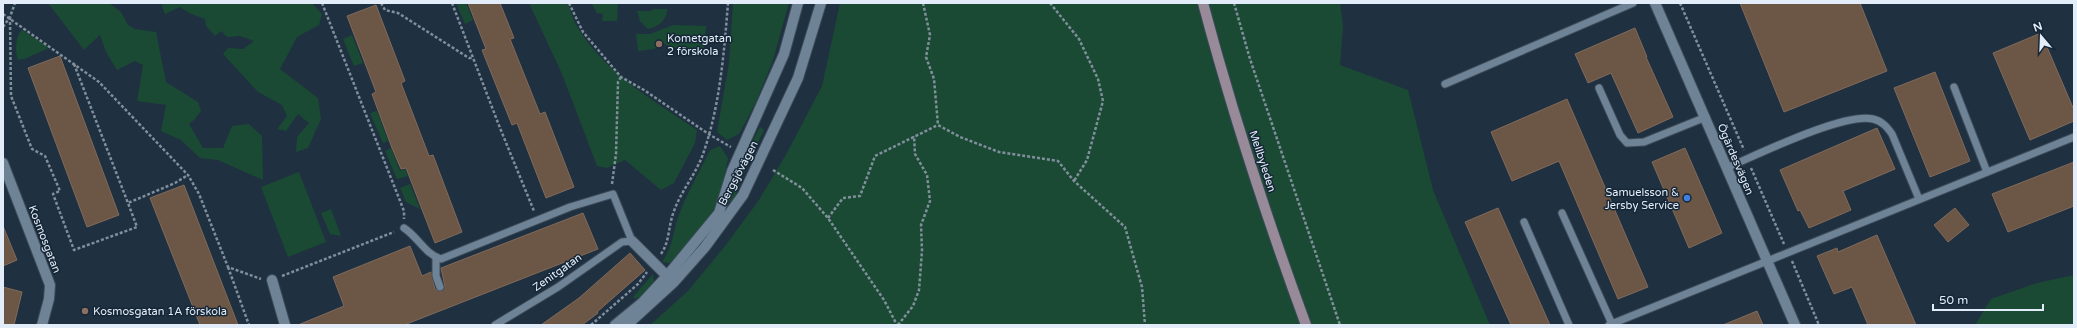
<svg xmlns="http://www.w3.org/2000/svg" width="2077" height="328" viewBox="0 0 2077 328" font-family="'Varela Round',sans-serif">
  <rect width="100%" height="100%" fill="#1f3041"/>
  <g fill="#1a4a33">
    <polygon points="48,3 109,3 121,12 128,25 135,29 156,32 166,82 198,102 201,111 194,120 189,124 203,148 223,148 232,126 249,124 262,136 263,180 218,160 200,158 181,140 161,131 166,105 137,101 143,65 135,61 117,70 106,52 100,35 84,50"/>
    <polygon points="161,3 312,3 322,14 319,25 297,37 280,69 318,98 321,119 308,148 296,152 297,137 309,123 298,114 286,131 277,129 287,116 282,105 258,92 223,54 228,48 243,49 254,41 240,36 227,37 221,31 215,36 206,26 205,19 189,13 180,7 165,14"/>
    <polygon points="456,3 466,3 473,20 465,24"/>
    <path d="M529 3H568C571 12 574 23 580 31 607 74 656 102 697 130L695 143 674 183 661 190 625 160 607 168 597 166 562 74Z"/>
    <polygon points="591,3 618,3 617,21 602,21 603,14 597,13"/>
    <polygon points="733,3 789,3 773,60 756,102 739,134 727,140 717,132 729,63"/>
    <polygon points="840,3 1340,3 1343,26 1340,65 1408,90 1433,190 1490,325 650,325 688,291 725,246 759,200 788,151 822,86"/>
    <path d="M652 9H667C667 20 658 27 648 29L640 21 637 11H651Z"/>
    <polygon points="673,25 706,26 704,49 680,50 662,43 654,49 638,51 636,34 650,34"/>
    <path d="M22 30 47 46V49L24 59 18 60C15 53 15 35 22 30Z"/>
    <polygon points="352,35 363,63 354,66 343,39"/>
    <polygon points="377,111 388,141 383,143 370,113"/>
    <polygon points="760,127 764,130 744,172 733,203 728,201 735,175"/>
    <path d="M720 146 728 158 719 203 712 216 675 260 669 263 662 262C675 243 672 231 680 212 688 191 700 171 710 150Z"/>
    <polygon points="391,148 400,171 405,169 408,176 397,179 385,151"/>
    <polygon points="299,172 326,242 288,257 261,187"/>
    <polygon points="410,184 420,209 406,202 400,188"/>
    <polygon points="331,209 341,236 330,234 321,213"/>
    <polygon points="653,274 654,282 645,295 635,299 633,297"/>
    <polygon points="2074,275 2074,325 1975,325 1991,299 2037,283"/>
  </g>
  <g fill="#6c5646" stroke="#816a5a">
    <polygon points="468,3 500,3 514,38 510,39 540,114 545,112 574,187 546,198 517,123 512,125 482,50 486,49"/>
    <polygon points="1740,3 1860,3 1887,71 1784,112"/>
    <polygon points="376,5 405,81 401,83 429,156 433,155 462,232 435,243 406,168 401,169 392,148 372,94 376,92 347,16"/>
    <polygon points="1635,28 1647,57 1646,57 1673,117 1638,133 1611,73 1588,83 1575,54"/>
    <polygon points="2041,33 2074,110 2074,121 2030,140 1993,53"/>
    <polygon points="60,56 119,215 87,227 28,68"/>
    <polygon points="1935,72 1970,161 1930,177 1894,88"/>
    <polygon points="1567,99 1648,287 1618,299 1559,161 1512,181 1491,132"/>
    <polygon points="1877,128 1895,169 1843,191 1851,210 1809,228 1800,210 1798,211 1780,170"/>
    <polygon points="1685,148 1722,233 1689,248 1652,162"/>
    <polygon points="2074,162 2074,206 2008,232 1992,194"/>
    <polygon points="184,185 238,325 200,325 150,198"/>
    <polygon points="1498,208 1550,325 1511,325 1465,222"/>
    <polygon points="1955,208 1969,225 1948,242 1934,225"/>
    <polygon points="583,213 598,249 404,325 298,325 344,306 333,277 410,246 422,276 431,272 435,289 441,292 445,287 441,268"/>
    <polygon points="3,226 17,260 3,266"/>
    <polygon points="1877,235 1916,325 1868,325 1852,287 1834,294 1817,256 1837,248 1838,252"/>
    <polygon points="630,253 645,270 597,312 598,313 582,325 541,325 579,298"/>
    <polygon points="3,287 22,292 14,325 3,325"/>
    <polygon points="1757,311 1763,325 1723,325"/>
  </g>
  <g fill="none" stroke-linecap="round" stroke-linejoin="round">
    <g stroke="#3c4b59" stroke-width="9">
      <g id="service">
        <polyline points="1445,84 1633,3"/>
        <polyline points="1954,87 1987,172"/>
        <polyline points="1599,88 1620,135 1627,143 1644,142 1706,117"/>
        <path d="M1726 168C1757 155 1844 112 1873 119 1882 121 1887 127 1892 134L1919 199"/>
        <polyline points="1562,213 1612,324"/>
        <polyline points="1524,222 1569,325"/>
        <path d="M404 228C418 237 425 254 441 259L570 207 613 194 632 241 622 242 558 287 495 325"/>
        <polyline points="436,257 436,276 440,287"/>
        <polyline points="1609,325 2074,137"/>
      </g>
    </g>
    <g stroke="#3c4b59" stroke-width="12">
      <g id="minor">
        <polyline points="1655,3 1795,325"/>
        <polyline points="3,163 50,285 49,299 42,325"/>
        <polyline points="632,241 673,282"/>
        <polyline points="272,280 285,325"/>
      </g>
    </g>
    <g stroke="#3c4b59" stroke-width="12">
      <g id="tertiary">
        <polyline points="615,325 643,302 667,276 719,213 732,171 784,54 798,3"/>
        <polyline points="627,325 674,282 705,247 743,195 798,78 821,3"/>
      </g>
    </g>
    <g stroke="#3c4b59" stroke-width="12">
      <path id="secondary" d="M1203 3C1232 112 1267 219 1306 325"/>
    </g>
    <g stroke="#818f9d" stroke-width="2.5" stroke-dasharray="3 2" stroke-linecap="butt">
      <polyline points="322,3 404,211 404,219"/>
      <polyline points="381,3 385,10 398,13 469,58 472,58"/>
      <polyline points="452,3 500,128 534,211"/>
      <polyline points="569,3 583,32 621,77 644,90 710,135 731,147"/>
      <polyline points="923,3 930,35 926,57 934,79 938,125 960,137 999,152 1058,161 1074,181 1125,227 1142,287 1145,325"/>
      <polyline points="1050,3 1079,39 1098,79 1103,101 1087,160 1074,181"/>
      <polyline points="1234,3 1250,59 1340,325"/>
      <polyline points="1680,3 1744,150"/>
      <polyline points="3,14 99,82 188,175 199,194 228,267 261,279"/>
      <polyline points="10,17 11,96 32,149 45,156 60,191 53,194 74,250 137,227 128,203"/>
      <polyline points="3,27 10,17 15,3"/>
      <polyline points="74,64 128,203 175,183 188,175"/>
      <polyline points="1751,168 1784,244"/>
      <polyline points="773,170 802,188 828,218 884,300 897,325"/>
      <polyline points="612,184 616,154 618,82 621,77"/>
      <polyline points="828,218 843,198 860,196 875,156 938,125"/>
      <path d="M661 254C670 241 668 226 674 211 681 191 696 174 703 154 720 106 724 53 728 3"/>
      <polyline points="1792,261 1819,325"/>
      <polyline points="228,267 249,325"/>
      <polyline points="282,276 394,232"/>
      <polyline points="591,325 638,284 647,272"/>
      <polyline points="898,325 913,306 919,290 922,251 921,225 930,201 927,175 915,154 914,136"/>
    </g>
    <use href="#service" stroke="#6f8397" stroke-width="7"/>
    <use href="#minor" stroke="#6f8397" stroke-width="10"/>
    <use href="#tertiary" stroke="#6f8397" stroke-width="10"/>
    <use href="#secondary" stroke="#988a98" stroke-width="10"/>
  </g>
  <g fill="#8d6e63" stroke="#152636" stroke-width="1.5">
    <circle cx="659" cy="44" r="4"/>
    <circle cx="85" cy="311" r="4"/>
  </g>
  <circle fill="#3f7fe0" stroke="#152636" stroke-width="1.5" cx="1687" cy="198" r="4"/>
  <g text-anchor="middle" stroke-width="3" stroke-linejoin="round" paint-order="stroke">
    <g font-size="11" fill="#e3edf9" stroke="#152636" text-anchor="start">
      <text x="667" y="42">Kometgatan<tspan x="667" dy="13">2 förskola</tspan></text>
      <text x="1679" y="196" text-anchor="end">Samuelsson &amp;<tspan x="1679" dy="13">Jersby Service</tspan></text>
      <text x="93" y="315">Kosmosgatan 1A förskola</text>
    </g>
    <g font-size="11" fill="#e3edf9" stroke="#152636">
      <text transform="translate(1736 159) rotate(67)" y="4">Ögärdesvägen</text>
      <text transform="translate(1263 161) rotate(72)" y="4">Mellbyleden</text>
      <text transform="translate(738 173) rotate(-62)" y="4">Bergsjövägen</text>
      <text transform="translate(45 239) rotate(69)" y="4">Kosmosgatan</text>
      <text transform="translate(557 272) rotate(-35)" y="4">Zenitgatan</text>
    </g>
  </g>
  <rect width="2077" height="328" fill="none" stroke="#e3edf9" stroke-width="8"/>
  <g transform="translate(2041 36) rotate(341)" stroke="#152636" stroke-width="3" paint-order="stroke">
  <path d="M0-3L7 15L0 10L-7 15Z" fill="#e3edf9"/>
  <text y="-6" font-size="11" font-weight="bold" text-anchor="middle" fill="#e3edf9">N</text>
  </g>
  <path d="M1933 304v6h110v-6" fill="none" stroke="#e3edf9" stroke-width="2"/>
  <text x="1939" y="304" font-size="12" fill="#e3edf9" stroke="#152636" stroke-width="3" paint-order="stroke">50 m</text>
</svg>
